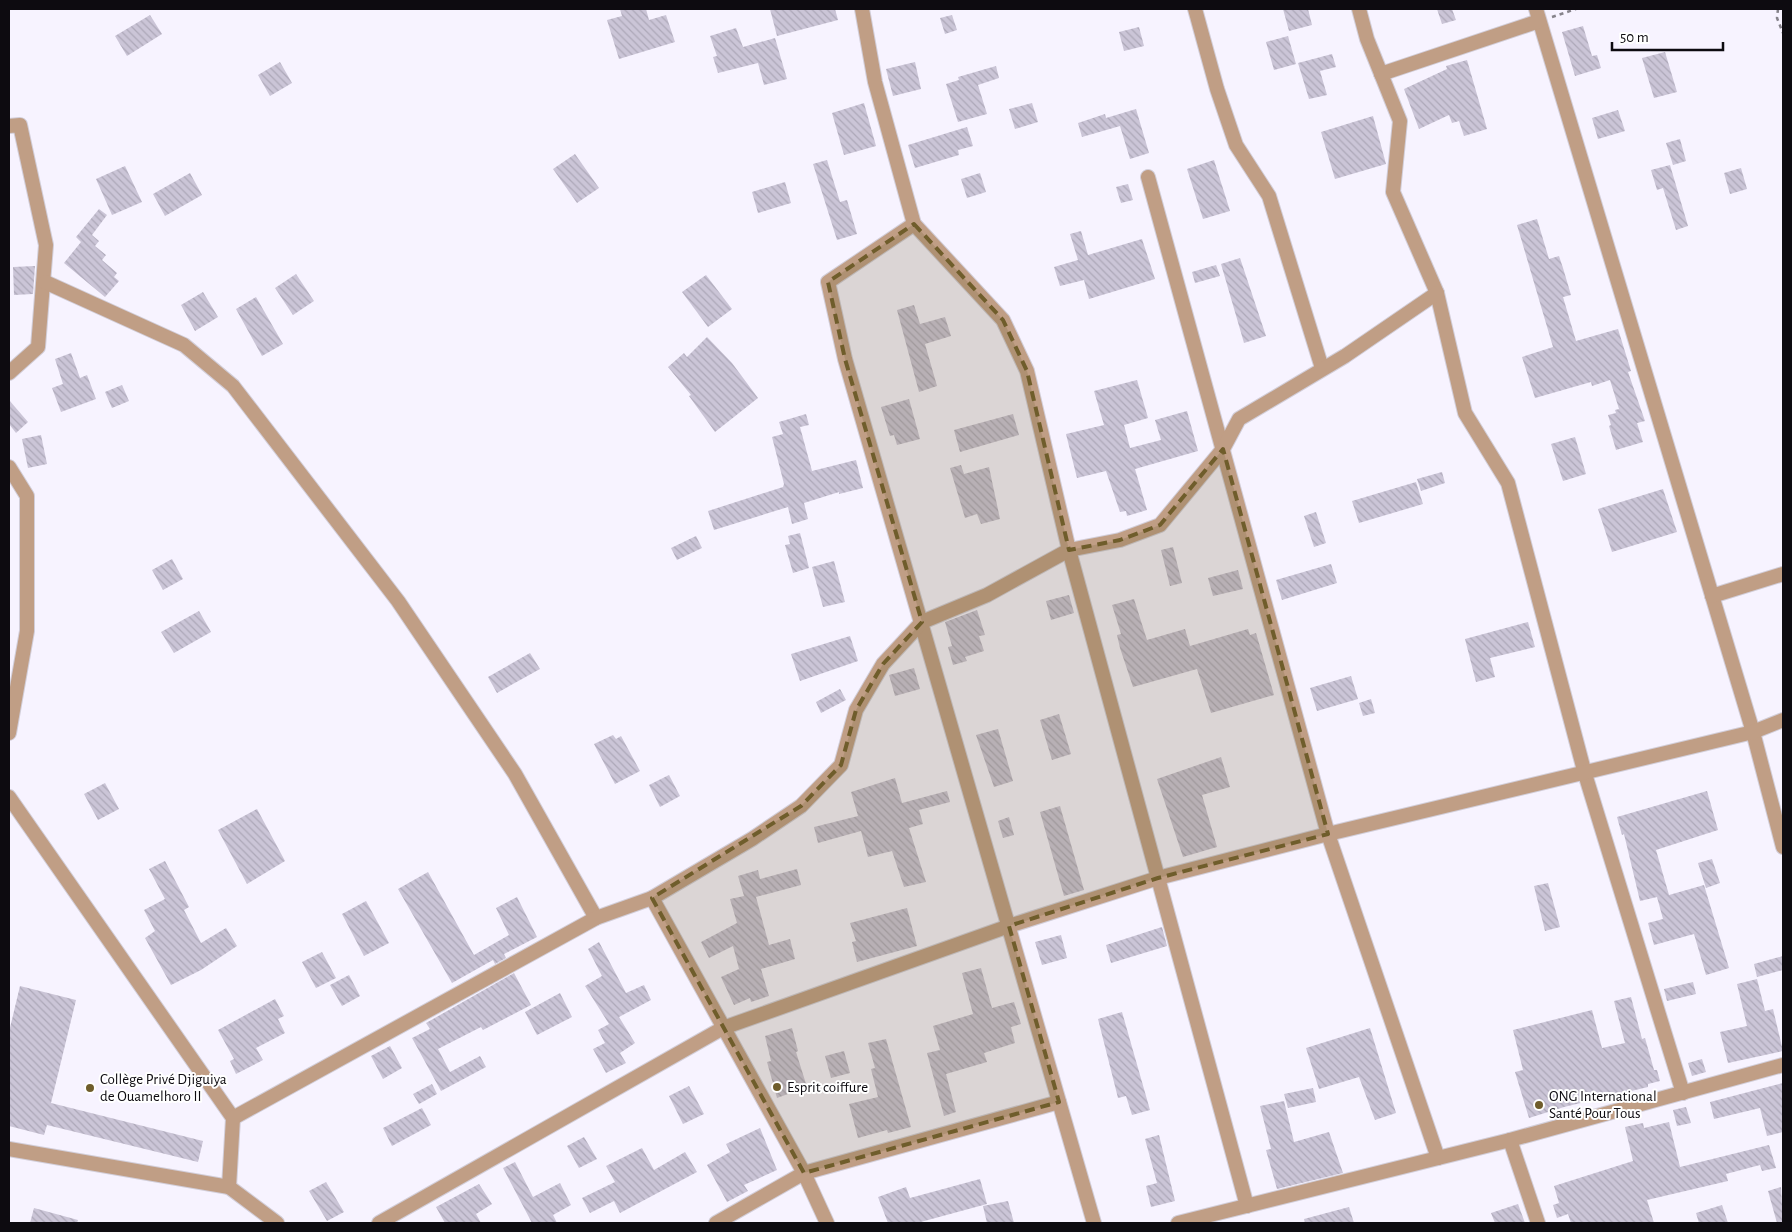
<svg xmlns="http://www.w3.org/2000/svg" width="1792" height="1232" viewBox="0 0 1792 1232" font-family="'Alegreya Sans',sans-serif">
  <defs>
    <pattern id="building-back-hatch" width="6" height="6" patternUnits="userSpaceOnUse" patternTransform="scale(1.25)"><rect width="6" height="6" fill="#cbc5d7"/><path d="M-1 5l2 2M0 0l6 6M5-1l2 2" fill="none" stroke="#ada8b8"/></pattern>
  </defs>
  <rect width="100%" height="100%" fill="#f7f3ff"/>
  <g fill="url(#building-back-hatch)">
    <polygon points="620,9 646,9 649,20 666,15 675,42 619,59 607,20 622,16"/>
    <polygon points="770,9 835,9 838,20 777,36"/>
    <polygon points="1283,9 1308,9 1312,25 1289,31"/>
    <polygon points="1437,9 1452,9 1456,20 1442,24"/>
    <polygon points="150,15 162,34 127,56 115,36"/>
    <polygon points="952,15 957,30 945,34 940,18"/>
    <polygon points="1583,26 1592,56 1597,55 1601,68 1575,76 1562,32"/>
    <polygon points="1139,27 1144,46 1124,51 1119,32"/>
    <polygon points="736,28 743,47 775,38 787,79 764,85 758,63 718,73 713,57 717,56 710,36"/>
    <polygon points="1288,36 1296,64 1274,70 1266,42"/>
    <polygon points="1665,52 1677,92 1654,98 1642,58"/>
    <polygon points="1332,54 1336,67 1320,71 1327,95 1309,99 1298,63"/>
    <polygon points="1467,60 1487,129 1464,136 1459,121 1452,123 1449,115 1419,129 1404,89 1447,69 1446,66"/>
    <polygon points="280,62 292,83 270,96 258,75"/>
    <polygon points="915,62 921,89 893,96 886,69"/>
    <polygon points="996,66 999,78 978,85 987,114 958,122 946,84 959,80 958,77"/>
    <polygon points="864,103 876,146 844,155 832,113"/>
    <polygon points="1032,103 1038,122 1015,129 1009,109"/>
    <polygon points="1136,109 1149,153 1130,159 1120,126 1082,137 1078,123 1105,114 1106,118"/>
    <polygon points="1618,110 1625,131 1598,139 1592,118"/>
    <polygon points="1373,116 1386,164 1335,179 1321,132"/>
    <polygon points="967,127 973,146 958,150 959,155 915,168 908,145"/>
    <polygon points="1680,139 1686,161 1673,165 1666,143"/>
    <polygon points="575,154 599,188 577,203 553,169"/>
    <polygon points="827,160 840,202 847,200 857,234 837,240 813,164"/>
    <polygon points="1214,160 1230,211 1203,219 1187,169"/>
    <polygon points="1670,165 1688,226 1676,230 1663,188 1657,190 1651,170"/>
    <polygon points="125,166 142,202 112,215 96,179"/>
    <polygon points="1741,168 1747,189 1730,194 1724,173"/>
    <polygon points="190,173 202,195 165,216 153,194"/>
    <polygon points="980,173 986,192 967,198 961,179"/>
    <polygon points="785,182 791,203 758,213 752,192"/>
    <polygon points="1128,184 1133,200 1121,203 1116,187"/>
    <polygon points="99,209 107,215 92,235 99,241 95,246 106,255 102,260 117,273 114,277 119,281 105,297 64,263 81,242 76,237"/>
    <polygon points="1537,219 1549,259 1559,256 1563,268 1571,295 1563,297 1576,341 1618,329 1631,371 1628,372 1645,421 1637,423 1643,442 1616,450 1609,426 1611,425 1608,415 1616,413 1615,410 1619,409 1610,380 1592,386 1591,382 1535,398 1522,357 1553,347 1517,225"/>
    <polygon points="1081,231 1088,255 1142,239 1155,279 1089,299 1084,280 1060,286 1054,267 1078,260 1070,234"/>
    <polygon points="1240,258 1266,336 1244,343 1221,264"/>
    <polygon points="1216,265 1220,276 1195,283 1192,272"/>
    <polygon points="35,266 33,294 14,295 13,267"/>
    <polygon points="296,274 314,301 293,315 275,288"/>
    <polygon points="706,275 732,309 708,327 682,292"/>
    <polygon points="203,292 218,317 195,331 181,305"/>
    <polygon points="256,297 283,344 262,356 236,309"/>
    <polygon points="914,305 920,324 945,317 951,336 925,344 937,386 919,392 897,310"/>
    <polygon points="707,337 732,363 758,398 715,432 689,396 691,395 668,367 684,353 687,357"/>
    <polygon points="71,353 80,378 87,375 96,399 61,412 52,388 63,384 55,359"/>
    <polygon points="1137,380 1148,418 1124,425 1130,448 1161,440 1155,420 1187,411 1198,451 1135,469 1147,510 1127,516 1126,511 1120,512 1106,471 1077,478 1066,434 1104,425 1094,391"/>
    <polygon points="122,385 129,401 112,408 105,392"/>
    <polygon points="909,399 920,439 897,445 894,435 890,436 881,407"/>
    <polygon points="9,400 28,422 16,433 9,424"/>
    <polygon points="806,414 809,425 800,427 812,471 856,460 863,488 839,494 839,492 804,503 808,519 792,524 788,507 714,530 708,511 783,487 784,484 772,437 783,434 779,422"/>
    <polygon points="1013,414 1019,435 960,452 954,430"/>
    <polygon points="41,435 47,464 28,468 22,439"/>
    <polygon points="1575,437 1586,474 1563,481 1551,444"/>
    <polygon points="961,465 964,474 989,467 1000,519 981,524 977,514 965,518 950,468"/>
    <polygon points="1442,472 1445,483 1421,491 1417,479"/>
    <polygon points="1416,482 1423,504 1359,523 1352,501"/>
    <polygon points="1663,489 1677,532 1612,552 1598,509"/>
    <polygon points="1316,512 1326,543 1314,547 1304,516"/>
    <polygon points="800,533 809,568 793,573 785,545 790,544 788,536"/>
    <polygon points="696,536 702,548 677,560 671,548"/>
    <polygon points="1173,547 1182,583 1170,586 1161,550"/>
    <polygon points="172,559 183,579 163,590 152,570"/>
    <polygon points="834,561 845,602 823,607 812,567"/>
    <polygon points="1331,564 1337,583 1282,600 1276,580"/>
    <polygon points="1238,570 1243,589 1213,596 1208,578"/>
    <polygon points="1069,595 1074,613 1051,620 1046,601"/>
    <polygon points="1134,599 1147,640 1185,629 1190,646 1248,629 1250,635 1256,633 1274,695 1211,713 1197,669 1133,687 1120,648 1117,635 1121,634 1112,605"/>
    <polygon points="977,610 985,635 979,636 984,651 965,657 967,661 953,665 948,647 952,646 945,622"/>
    <polygon points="199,611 211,632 174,653 161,632"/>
    <polygon points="1528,622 1535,647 1490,658 1495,677 1476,682 1465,639"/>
    <polygon points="850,636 858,661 800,681 791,654"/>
    <polygon points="530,653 540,669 497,693 488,677"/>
    <polygon points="914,668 920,689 895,696 889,675"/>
    <polygon points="1351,676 1358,699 1317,711 1310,688"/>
    <polygon points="840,689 846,700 821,713 816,702"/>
    <polygon points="1371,699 1375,713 1363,716 1359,703"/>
    <polygon points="1059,714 1071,754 1052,760 1040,720"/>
    <polygon points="998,729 1013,781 994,787 976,735"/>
    <polygon points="613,735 616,739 621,736 640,771 615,784 594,744"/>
    <polygon points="1221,757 1230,787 1202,795 1217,847 1183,857 1157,779"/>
    <polygon points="669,775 680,796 660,807 649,785"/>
    <polygon points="895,778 902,803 947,791 950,802 919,810 923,824 909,828 926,882 904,887 892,851 868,857 861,831 818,843 814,827 858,816 851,792"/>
    <polygon points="105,783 119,809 98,820 84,794"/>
    <polygon points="1707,791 1718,830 1656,850 1669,895 1704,885 1729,968 1706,975 1694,934 1654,945 1648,923 1663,919 1657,897 1640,901 1624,834 1622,835 1617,817"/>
    <polygon points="1060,806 1084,890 1064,896 1040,812"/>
    <polygon points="257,809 285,861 247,884 218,830"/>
    <polygon points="1009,817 1014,835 1003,838 998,821"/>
    <polygon points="1712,859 1720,883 1706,888 1698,863"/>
    <polygon points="165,861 189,907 184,910 201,943 226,928 237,946 201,970 171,985 145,938 155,931 144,910 165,899 149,869"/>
    <polygon points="797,869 801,885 756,897 769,945 790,939 795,959 761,969 769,996 751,1002 750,998 734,1005 721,977 739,969 733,946 709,958 701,942 737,923 730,899 744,896 738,876 758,870 760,879"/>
    <polygon points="428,872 474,955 509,935 496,908 517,897 537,937 504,954 506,958 495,964 493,960 452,983 398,889"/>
    <polygon points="1548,883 1560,927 1545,931 1534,886"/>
    <polygon points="366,901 389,943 364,956 342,914"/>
    <polygon points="907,908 917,946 857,962 852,942 856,941 850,923"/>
    <polygon points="1162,927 1167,946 1111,963 1106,945"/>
    <polygon points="1061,935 1067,958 1042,965 1035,942"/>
    <polygon points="599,942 626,993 644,985 651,1000 619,1017 635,1043 620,1053 626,1063 606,1073 593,1049 605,1043 598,1030 609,1024 585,986 602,976 588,949"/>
    <polygon points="322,952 336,978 316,988 302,962"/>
    <polygon points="1783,956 1783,970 1757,977 1754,964"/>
    <polygon points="981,968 992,1008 1014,1002 1021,1024 1011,1027 1015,1043 984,1053 987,1062 946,1074 956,1112 944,1116 927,1053 940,1050 933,1026 973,1014 962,973"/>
    <polygon points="514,973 531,1005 483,1030 481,1027 438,1049 450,1072 480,1056 486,1067 441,1091 412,1038 430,1029 426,1023"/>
    <polygon points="349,975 360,996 342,1006 330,985"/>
    <polygon points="1757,979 1765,1011 1773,1009 1783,1051 1728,1063 1720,1032 1747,1026 1737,984"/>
    <polygon points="1693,982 1696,994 1667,1001 1664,989"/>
    <polygon points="20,986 76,1000 51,1103 203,1141 198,1162 47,1125 44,1135 9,1126 9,1032"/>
    <polygon points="560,993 572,1017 537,1035 525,1012"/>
    <polygon points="1631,997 1642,1039 1645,1038 1654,1070 1657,1070 1660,1081 1648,1084 1648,1087 1564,1107 1529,1118 1515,1072 1523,1070 1513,1030 1592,1010 1602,1048 1625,1043 1614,1001"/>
    <polygon points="275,999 284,1016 278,1019 285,1033 256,1048 263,1060 236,1074 230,1061 234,1059 218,1030"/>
    <polygon points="1122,1012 1150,1110 1132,1115 1126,1096 1118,1098 1098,1019"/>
    <polygon points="792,1028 798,1051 796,1052 807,1087 777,1098 767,1062 771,1061 765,1036"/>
    <polygon points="1370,1028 1396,1113 1375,1120 1359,1077 1319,1089 1306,1048"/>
    <polygon points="886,1039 911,1127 888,1133 887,1130 858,1138 849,1104 878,1097 871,1069 875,1068 868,1043"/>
    <polygon points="390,1046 402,1068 383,1079 371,1056"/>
    <polygon points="844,1051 850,1073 831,1078 825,1056"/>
    <polygon points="1702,1059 1706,1072 1692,1076 1688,1063"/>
    <polygon points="1783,1083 1783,1132 1767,1136 1760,1108 1714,1119 1710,1102"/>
    <polygon points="432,1084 437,1094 419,1104 413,1094"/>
    <polygon points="689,1086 704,1114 683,1124 669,1096"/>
    <polygon points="1313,1088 1316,1102 1288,1108 1284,1094"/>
    <polygon points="1284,1101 1294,1142 1329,1132 1343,1173 1277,1189 1266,1150 1271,1149 1260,1106"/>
    <polygon points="1686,1107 1691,1123 1677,1126 1673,1110"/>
    <polygon points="422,1108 431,1125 392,1146 383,1128"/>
    <polygon points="1669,1122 1680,1167 1769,1145 1776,1168 1762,1171 1760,1165 1726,1174 1728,1181 1647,1200 1654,1223 1571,1223 1568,1214 1557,1218 1553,1205 1559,1203 1554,1186 1633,1161 1625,1127 1643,1123 1644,1128"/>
    <polygon points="760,1128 777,1170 744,1185 748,1191 727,1202 707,1165 730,1152 726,1144"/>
    <polygon points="1159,1135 1175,1201 1151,1207 1146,1186 1157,1183 1145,1139"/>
    <polygon points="584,1137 597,1159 579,1168 567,1146"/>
    <polygon points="642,1148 654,1170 685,1152 697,1172 620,1213 614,1201 590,1213 582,1198 615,1182 606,1166"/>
    <polygon points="515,1162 533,1197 560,1183 571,1205 553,1215 557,1223 532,1223 503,1168"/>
    <polygon points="980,1179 987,1204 917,1223 888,1223 878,1197 906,1187 910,1198"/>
    <polygon points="326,1182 344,1212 327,1221 309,1191"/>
    <polygon points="479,1184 492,1204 476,1214 481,1223 445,1223 436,1207"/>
    <polygon points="1781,1187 1783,1223 1777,1223 1768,1191"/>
    <polygon points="1008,1201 1014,1223 987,1223 983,1206"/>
    <polygon points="1518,1204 1525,1223 1495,1223 1491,1213"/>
    <polygon points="1722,1205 1728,1223 1699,1223 1696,1213"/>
    <polygon points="1349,1207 1354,1223 1305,1223 1304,1219"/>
    <polygon points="34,1208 78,1220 77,1223 30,1223"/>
  </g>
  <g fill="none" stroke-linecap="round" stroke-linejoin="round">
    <g stroke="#d2ced9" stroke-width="16">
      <g id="street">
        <polyline points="862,9 875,82 914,224 1003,320 1027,371 1069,550 1247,1206"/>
        <polyline points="1195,9 1217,89 1236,145 1269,196 1322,368"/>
        <polyline points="1359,9 1367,39 1400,121 1393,192 1437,293 1465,413 1508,483 1585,774 1683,1093"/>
        <polyline points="1536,9 1753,732 1783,847"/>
        <polyline points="1381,74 1539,21"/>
        <polyline points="9,126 20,125 46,245 38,347 9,373"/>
        <polyline points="1148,177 1328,834 1438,1158"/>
        <polyline points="914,224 828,282 845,359 1094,1223"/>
        <polyline points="45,282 184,345 233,386 398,601 515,774 596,918"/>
        <polyline points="9,467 27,496 27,631 9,733"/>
        <polyline points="1712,596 1783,574"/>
        <polyline points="9,797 233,1118 229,1187 277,1223"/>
        <polyline points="652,898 804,1173 827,1223"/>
        <polyline points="233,1118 596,918 652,898 752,839 801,806 841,765 856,710 883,664 922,622 987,595 1069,550 1120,540 1160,525 1223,449 1239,419 1345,356 1437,293"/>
        <polyline points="1510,1140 1538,1223"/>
        <polyline points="9,1149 229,1187"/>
        <polyline points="379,1223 723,1028 1009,926 1158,878 1328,834 1753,732 1783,720"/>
        <polyline points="716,1223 804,1173 1059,1102"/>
        <polyline points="1178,1223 1510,1140 1783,1065"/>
      </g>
    </g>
    <g stroke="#86838b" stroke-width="2.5" stroke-dasharray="4 4" stroke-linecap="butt">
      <polyline points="1778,9 1777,18 1783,33"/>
      <polyline points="1552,17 1576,9"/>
    </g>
    <use href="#street" stroke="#c09e85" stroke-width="14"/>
  </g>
  <path fill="#6f5d2b" fill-opacity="0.2" stroke="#6f5d2b" stroke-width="4" stroke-dasharray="10 6" stroke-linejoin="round" d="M914 224 1003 320 1027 371 1069 550 1120 540 1160 525 1223 449 1328 834 1158 878 1009 926 1059 1102 804 1173 652 898 801 806 841 765 856 710 883 664 922 622 845 359 828 282Z"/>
  <g fill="#6f5d2b" stroke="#fff" stroke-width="2">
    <circle cx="777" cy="1087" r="5"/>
    <circle cx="90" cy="1088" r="5"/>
    <circle cx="1539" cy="1105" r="5"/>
  </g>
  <g text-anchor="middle" stroke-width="4" stroke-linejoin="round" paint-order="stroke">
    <g font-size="15" fill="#0d0b10" stroke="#fff" text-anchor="start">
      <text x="100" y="1084">Collège Privé Djiguiya<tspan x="100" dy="17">de Ouamelhoro II</tspan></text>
      <text x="787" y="1092">Esprit coiffure</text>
      <text x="1549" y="1101">ONG International<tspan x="1549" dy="17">Santé Pour Tous</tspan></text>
    </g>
  </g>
  <rect width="1792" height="1232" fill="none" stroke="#0d0b10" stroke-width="20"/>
  <path d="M1612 42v8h111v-8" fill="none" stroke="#0d0b10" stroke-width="2.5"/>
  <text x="1620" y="42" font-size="15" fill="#0d0b10" stroke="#ffffff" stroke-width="4" paint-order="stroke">50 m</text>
</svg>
